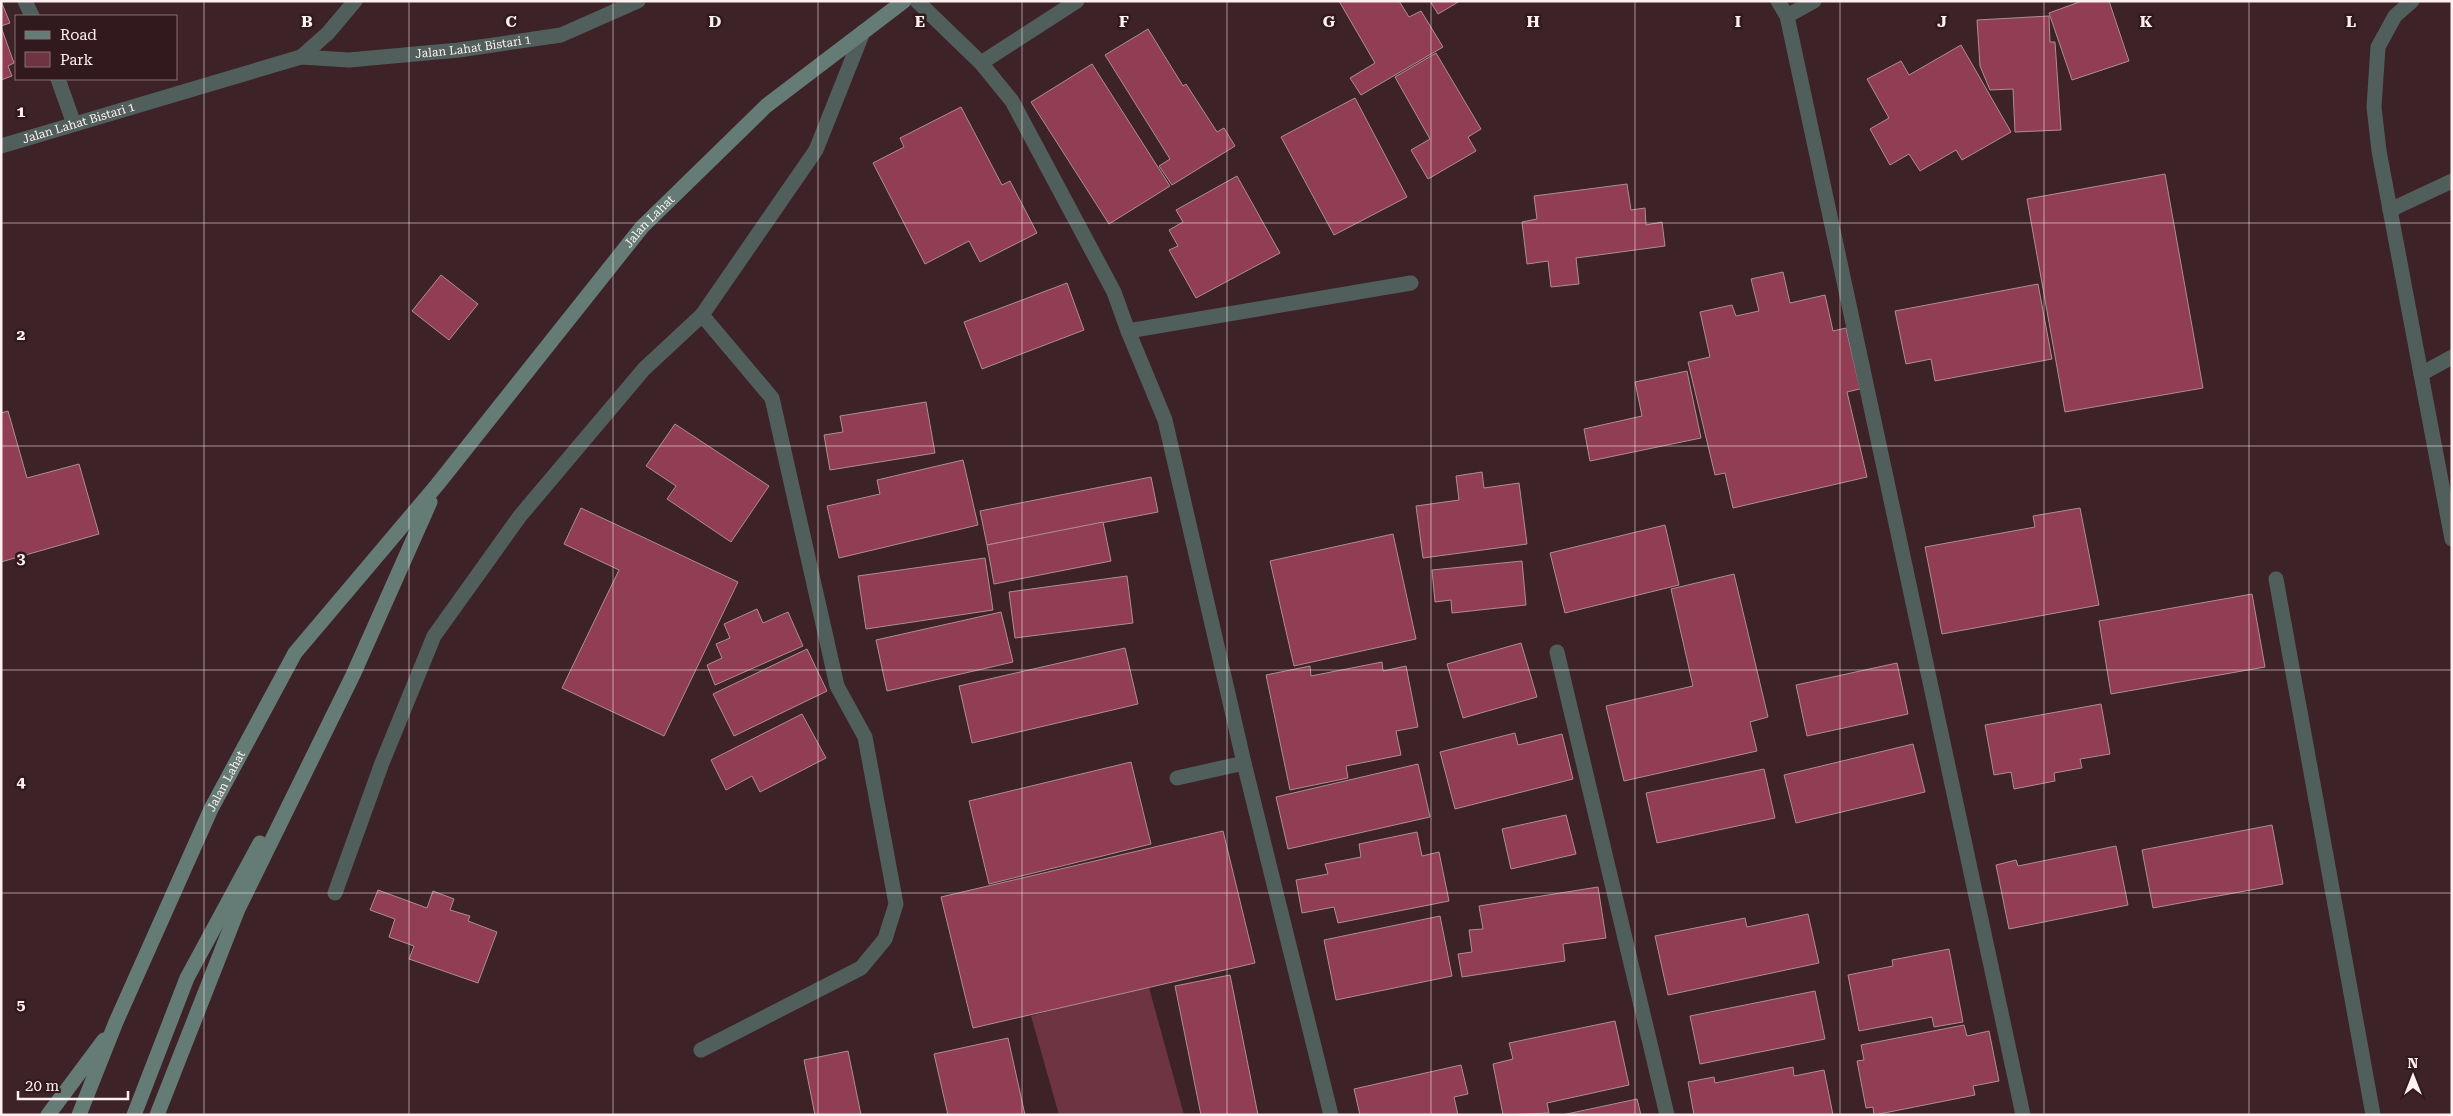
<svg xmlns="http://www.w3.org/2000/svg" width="2453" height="1116" viewBox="0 0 2453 1116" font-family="'Roboto Serif',serif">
  <rect width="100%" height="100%" fill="#3d2228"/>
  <polygon fill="#6f3442" points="1148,984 1184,1115 1059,1115 1031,1016"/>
  <g fill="#913e54" stroke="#ae8d93">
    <polygon points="1,1 10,23 1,26"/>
    <polygon points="1339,1 1399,1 1409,17 1421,11 1443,47 1361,95 1350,78 1375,63"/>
    <polygon points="1430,1 1460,1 1438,14"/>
    <polygon points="2082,1 2109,1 2129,61 2072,80 2049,13"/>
    <polygon points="2049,16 2050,42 2055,42 2061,130 2015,132 2013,89 1990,90 1980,66 1977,20"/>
    <polygon points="1,27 14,63 8,66 12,76 1,80"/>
    <polygon points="1148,29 1183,86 1186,84 1217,132 1224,128 1235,146 1172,185 1159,166 1170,159 1105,55"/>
    <polygon points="1961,45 2011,132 1962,160 1956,150 1920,171 1909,154 1890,165 1870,129 1889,118 1867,79 1901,61 1909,75"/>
    <polygon points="1436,53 1481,129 1468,137 1476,151 1428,179 1411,150 1430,139 1395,77"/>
    <polygon points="1092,64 1170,186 1109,224 1031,102"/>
    <polygon points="1355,98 1407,197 1334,235 1281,137"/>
    <polygon points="961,107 1002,185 1010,181 1037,233 980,262 969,241 925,264 873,163 904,147 900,138"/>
    <polygon points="2165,174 2203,388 2065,412 2027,199"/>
    <polygon points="1237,176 1280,253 1196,298 1169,250 1178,246 1169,230 1183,222 1176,210"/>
    <polygon points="1627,184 1631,210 1645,208 1646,225 1662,222 1665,246 1576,258 1579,284 1551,287 1548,261 1527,264 1522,222 1537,219 1534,196"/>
    <polygon points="1783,272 1790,303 1825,295 1833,331 1846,328 1860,389 1847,392 1867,477 1733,508 1725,473 1715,475 1688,362 1710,357 1700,312 1732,305 1736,316 1759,311 1751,279"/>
    <polygon points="441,275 478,304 449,340 412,311"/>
    <polygon points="1067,283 1084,330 982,369 964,322"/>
    <polygon points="2038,284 2052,359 1935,381 1931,359 1906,364 1895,311"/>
    <polygon points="1687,371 1701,438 1590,461 1584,429 1642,416 1635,382"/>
    <polygon points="926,402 935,453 830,470 824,435 843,432 840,416"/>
    <polygon points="8,411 27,478 79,464 99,534 1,562 1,413"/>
    <polygon points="675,424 769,486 731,542 667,499 676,486 646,466"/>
    <polygon points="963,460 978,525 839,558 827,506 880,494 877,480"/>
    <polygon points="1482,472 1484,488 1519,483 1527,544 1423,558 1416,506 1459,500 1456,476"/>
    <polygon points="1151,477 1158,512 987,545 980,511"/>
    <polygon points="581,508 738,582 664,736 562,688 619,570 564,544"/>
    <polygon points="2080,508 2099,605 1942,634 1925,547 2035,527 2033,516"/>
    <polygon points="1103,522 1111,561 994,584 987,545"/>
    <polygon points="1665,525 1679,585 1565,613 1550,553"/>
    <polygon points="1393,534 1416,639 1294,666 1270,561"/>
    <polygon points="985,558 993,610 866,629 858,576"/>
    <polygon points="1522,561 1526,605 1452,613 1451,600 1435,602 1432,570"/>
    <polygon points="1734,574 1768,717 1750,722 1757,751 1624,781 1606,706 1693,686 1671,589"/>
    <polygon points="1127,576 1133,623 1015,638 1009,592"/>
    <polygon points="2252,594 2265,667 2111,694 2099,621"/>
    <polygon points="757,609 763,623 788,612 803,646 715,685 707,665 722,658 716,644 730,638 724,624"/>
    <polygon points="1001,612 1013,662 887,691 876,640"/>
    <polygon points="1521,643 1537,697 1463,718 1447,664"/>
    <polygon points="1125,648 1138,704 972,743 959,686"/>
    <polygon points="807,649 827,691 734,736 713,694"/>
    <polygon points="1382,662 1383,671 1406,666 1418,727 1396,731 1401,755 1346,766 1348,778 1290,790 1266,675 1310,666 1311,676"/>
    <polygon points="1897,663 1908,714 1807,736 1796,685"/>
    <polygon points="2101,704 2110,754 2080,759 2082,768 2054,773 2055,781 2014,789 2011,772 1994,775 1985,725"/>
    <polygon points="802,714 826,758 760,792 752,776 726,790 711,760"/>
    <polygon points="1515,733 1518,745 1562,734 1573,779 1455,809 1440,752"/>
    <polygon points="1913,744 1925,792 1796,823 1784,775"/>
    <polygon points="1131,762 1151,844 989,884 969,801"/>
    <polygon points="1418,764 1430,817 1288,849 1276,797"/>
    <polygon points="1764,769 1775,818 1657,843 1646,793"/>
    <polygon points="1566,815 1576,854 1511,869 1502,829"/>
    <polygon points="2272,825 2283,884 2153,908 2142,850"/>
    <polygon points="1223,831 1255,963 973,1028 941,897"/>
    <polygon points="1417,832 1422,856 1439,852 1449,901 1338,923 1334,907 1302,913 1296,880 1328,874 1325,864 1361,857 1359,844"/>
    <polygon points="2116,846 2128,905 2009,929 1996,865 2016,860 2018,866"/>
    <polygon points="1598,887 1606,938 1563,944 1565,961 1462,977 1458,954 1472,952 1469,930 1483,929 1479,906"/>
    <polygon points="378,890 427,908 433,891 454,899 450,910 470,916 468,921 497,932 478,983 409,959 414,946 389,937 395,919 370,910"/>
    <polygon points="1808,914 1819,963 1668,995 1655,936 1745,918 1747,927"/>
    <polygon points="1440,916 1452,976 1336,1000 1324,940"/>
    <polygon points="1949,949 1963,1022 1934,1027 1932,1017 1859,1031 1848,975 1893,966 1892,960"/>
    <polygon points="1230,975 1258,1115 1201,1115 1175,986"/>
    <polygon points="1815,991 1825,1039 1700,1064 1690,1016"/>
    <polygon points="1615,1021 1629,1085 1547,1103 1549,1113 1503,1115 1493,1064 1513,1059 1509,1043"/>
    <polygon points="1964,1025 1967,1036 1989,1031 1999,1081 1973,1086 1975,1095 1874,1115 1873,1107 1866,1108 1857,1061 1864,1060 1861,1045"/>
    <polygon points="1008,1038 1025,1115 948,1115 934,1054"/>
    <polygon points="848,1051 861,1115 815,1115 804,1060"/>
    <polygon points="1461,1065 1468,1094 1454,1097 1458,1115 1360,1115 1354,1089"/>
    <polygon points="1793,1067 1794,1076 1824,1070 1833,1115 1694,1115 1688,1082 1714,1077 1715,1083"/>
    <polygon points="1637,1099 1641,1115 1562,1115"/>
  </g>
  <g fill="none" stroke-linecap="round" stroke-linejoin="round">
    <g stroke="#515f5c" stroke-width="15">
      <polyline points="25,1 32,16"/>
      <polyline points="58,79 74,124"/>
      <polyline points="2390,210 2452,181"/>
      <polyline points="1177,778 1244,763"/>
      <polyline points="335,893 382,763 434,636 520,516 644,369 702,315"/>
    </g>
    <g stroke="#515f5c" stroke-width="15">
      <polyline points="917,1 981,63 1012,101 1114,292 1128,331 1165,420 1244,763 1331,1115"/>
      <polyline points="1778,1 1787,16 2023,1115"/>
      <polyline points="2412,1 2395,16 2378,47 2374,107 2379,151 2452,539"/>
      <polyline points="1787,16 1814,1"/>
      <polyline points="301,57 328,33 355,1"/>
      <polyline points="981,63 1077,1"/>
      <path id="s1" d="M1 146 301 57 349 60 459 50 561 35 638 1"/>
      <polyline points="1128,331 1411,283"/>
      <polyline points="2421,374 2452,357"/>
      <polyline points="2276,579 2373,1115"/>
      <polyline points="1557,652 1667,1115"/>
      <polyline points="701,1050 861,968 885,939 896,904 865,737 837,686 772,398 702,315 816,150 863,32"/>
    </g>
    <g stroke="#657c76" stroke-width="15">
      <polyline points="48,1115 104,1040"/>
      <path id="s2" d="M79 1115 116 1022 211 809 295 653 437 485 642 227 766 106 904 1"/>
      <polyline points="134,1115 187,978 260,843"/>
      <polyline points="157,1115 238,909 353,675 430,502"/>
    </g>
  </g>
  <path fill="none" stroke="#fff0f2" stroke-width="1" stroke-opacity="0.55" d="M204 1V1115M409 1V1115M613 1V1115M818 1V1115M1022 1V1115M1227 1V1115M1431 1V1115M1635 1V1115M1840 1V1115M2044 1V1115M2249 1V1115M1 223H2452M1 446H2452M1 670H2452M1 893H2452"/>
  <g text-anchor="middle" stroke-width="5" stroke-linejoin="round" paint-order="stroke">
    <g font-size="12" fill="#fff0f2" stroke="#32191e">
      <text dy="4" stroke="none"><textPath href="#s1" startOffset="486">Jalan Lahat Bistari 1</textPath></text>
      <text dy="4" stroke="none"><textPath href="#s1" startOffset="81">Jalan Lahat Bistari 1</textPath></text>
      <text dy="4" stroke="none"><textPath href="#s2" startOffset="1069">Jalan Lahat</textPath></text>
      <text dy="4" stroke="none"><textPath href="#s2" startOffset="365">Jalan Lahat</textPath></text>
    </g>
  </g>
  <g font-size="16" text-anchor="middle" font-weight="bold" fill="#fff0f2" stroke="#32191e" stroke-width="5" stroke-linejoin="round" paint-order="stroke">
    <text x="307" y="27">B</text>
    <text x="511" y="27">C</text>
    <text x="715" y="27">D</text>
    <text x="920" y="27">E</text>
    <text x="1124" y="27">F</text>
    <text x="1329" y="27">G</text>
    <text x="1533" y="27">H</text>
    <text x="1738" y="27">I</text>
    <text x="1942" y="27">J</text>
    <text x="2146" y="27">K</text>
    <text x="2351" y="27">L</text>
    <text x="21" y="117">1</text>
    <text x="21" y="340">2</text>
    <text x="21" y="564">3</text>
    <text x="21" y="787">4</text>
    <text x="21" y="1010">5</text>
  </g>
  <rect width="2453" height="1116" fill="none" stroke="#fff0f2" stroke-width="5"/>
  <rect x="15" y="15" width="162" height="65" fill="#32191e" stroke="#846f73"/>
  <rect x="25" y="31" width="25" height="8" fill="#657c76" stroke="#846f73"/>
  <text x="60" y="40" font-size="15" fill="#fff0f2">Road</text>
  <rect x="25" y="52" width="25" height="15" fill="#6f3442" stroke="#846f73"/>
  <text x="60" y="65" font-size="15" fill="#fff0f2">Park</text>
  <g transform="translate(2413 1076)" stroke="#32191e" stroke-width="4" paint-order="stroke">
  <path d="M0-4L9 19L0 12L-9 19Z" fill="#fff0f2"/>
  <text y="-8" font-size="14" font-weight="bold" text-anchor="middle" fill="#fff0f2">N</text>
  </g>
  <path d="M18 1091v8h110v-8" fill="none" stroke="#fff0f2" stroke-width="2.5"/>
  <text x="25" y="1091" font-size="15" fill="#fff0f2" stroke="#32191e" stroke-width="4" paint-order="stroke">20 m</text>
</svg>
